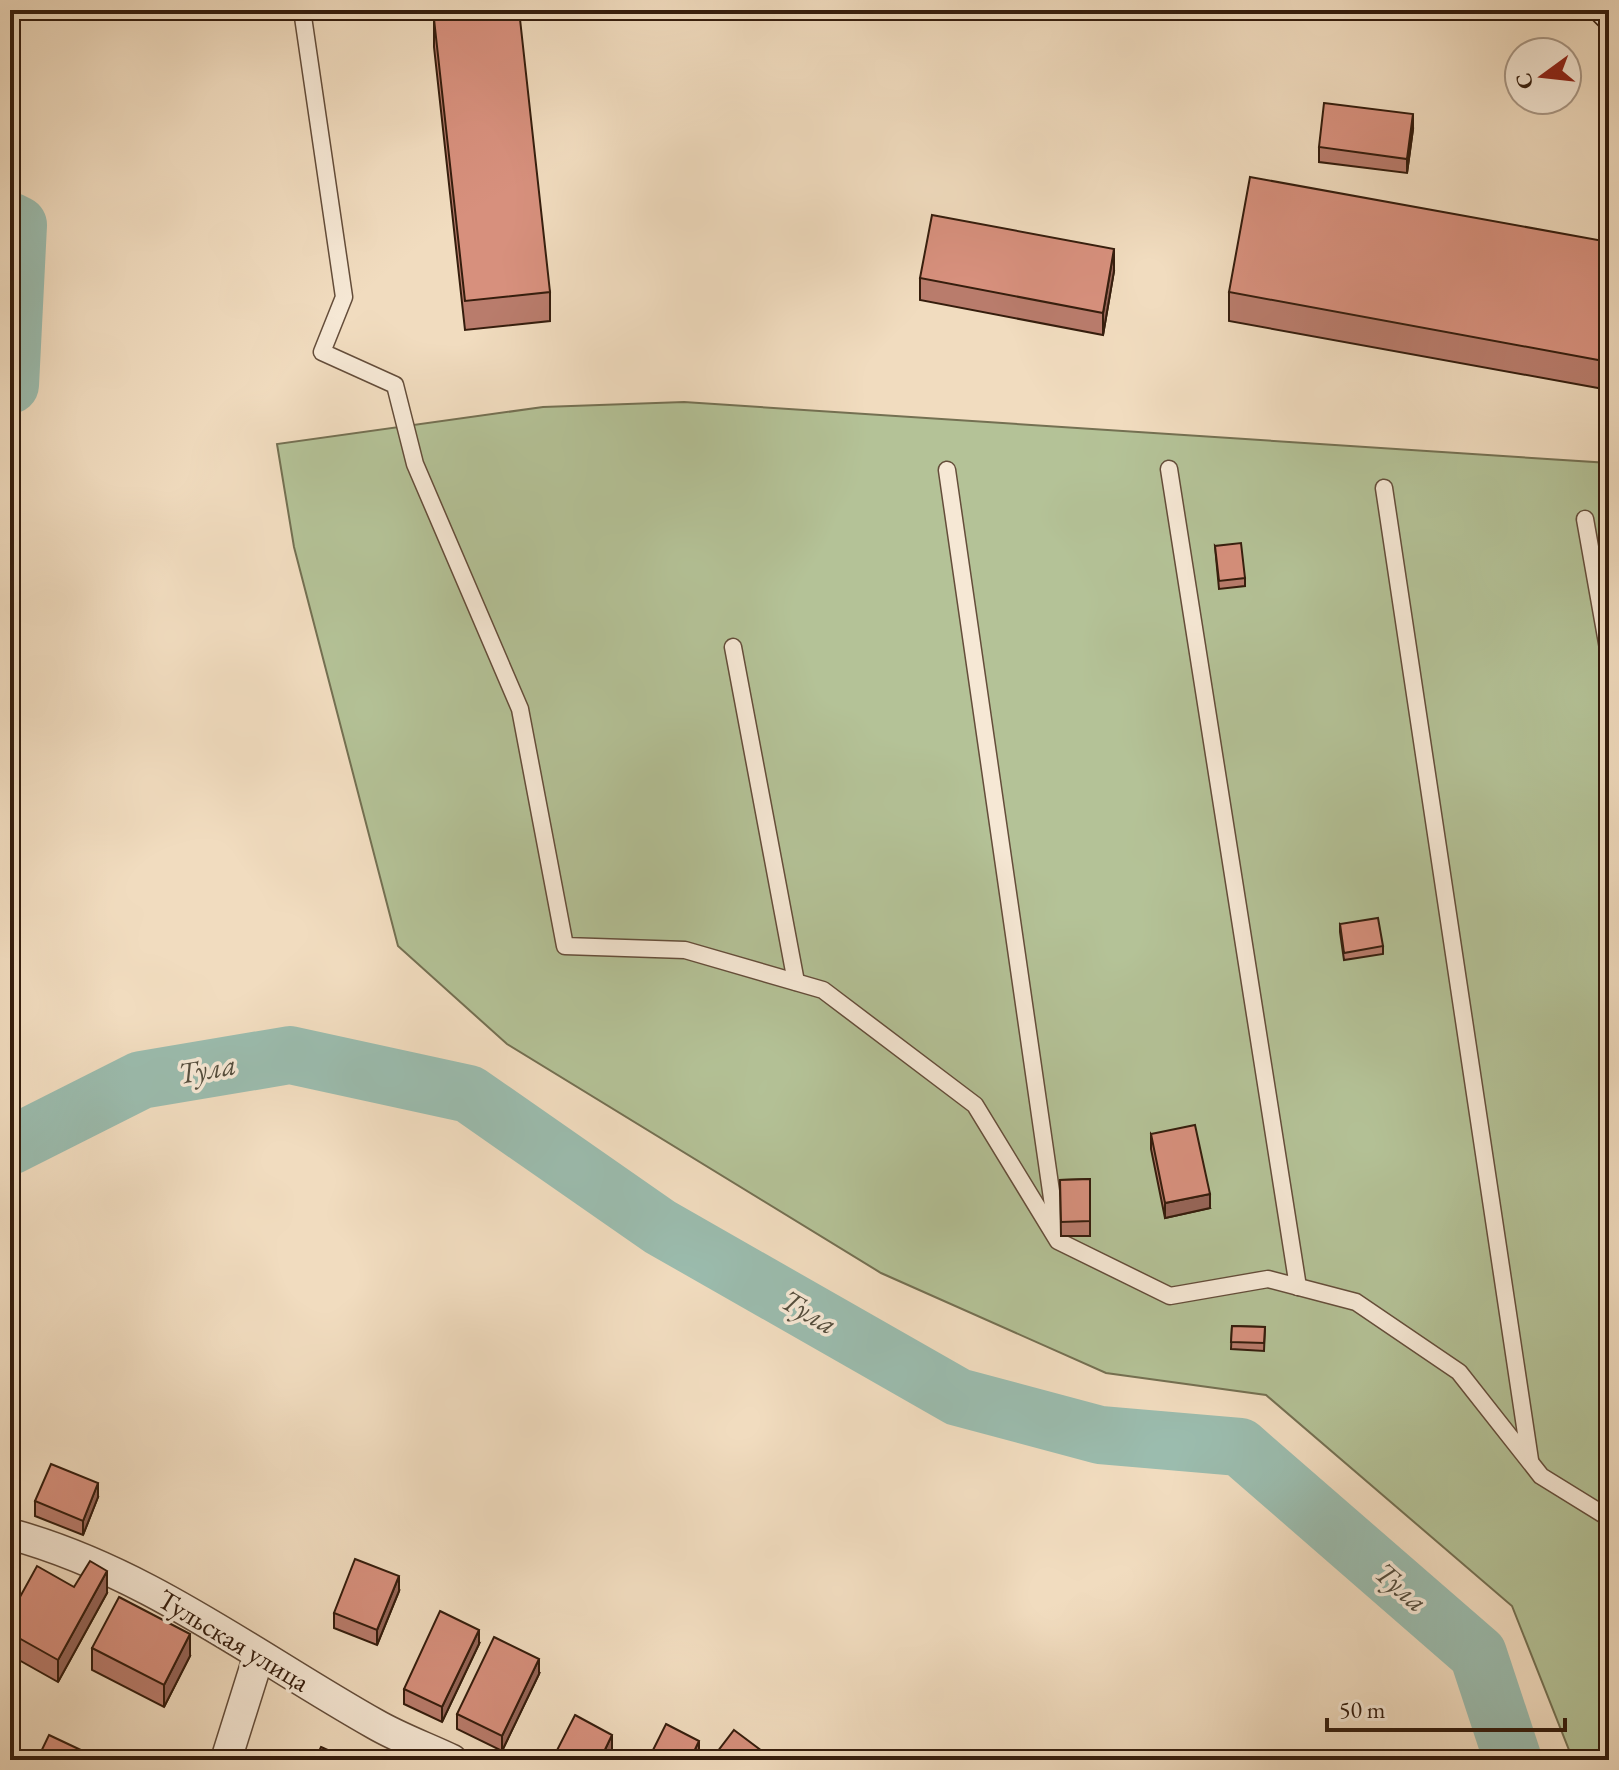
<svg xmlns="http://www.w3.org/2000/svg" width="1619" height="1770" viewBox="0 0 1619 1770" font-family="'EB Garamond',serif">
  <rect width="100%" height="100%" fill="#f1dcbf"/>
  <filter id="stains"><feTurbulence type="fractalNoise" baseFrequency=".0025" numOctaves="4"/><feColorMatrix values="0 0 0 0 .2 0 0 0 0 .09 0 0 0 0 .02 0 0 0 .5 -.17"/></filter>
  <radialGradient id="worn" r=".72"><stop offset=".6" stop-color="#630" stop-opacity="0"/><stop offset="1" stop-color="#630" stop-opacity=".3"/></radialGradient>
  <polygon fill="#b4c297" stroke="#747052" stroke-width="2" points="684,402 1609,463 1609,1760 1573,1760 1512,1606 1266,1395 1106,1373 881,1273 507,1044 398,946 294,547 277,444 543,407"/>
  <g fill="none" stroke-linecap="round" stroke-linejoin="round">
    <g stroke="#9bbcae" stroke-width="58">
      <polyline points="10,221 18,225 10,385"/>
      <polyline points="10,1146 141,1080 290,1055 469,1094 660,1227 958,1397 1100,1435 1240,1447 1478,1654 1513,1760"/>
    </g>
    <g stroke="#644d3a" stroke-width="19">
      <g id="service">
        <polyline points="302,10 344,297 322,352 395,385 415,464 520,709 565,946 685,950 823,990 975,1105 1058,1241 1170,1296 1268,1279 1356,1302 1459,1372 1541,1476 1609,1518"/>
        <polyline points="1169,469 1298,1287"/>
        <polyline points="947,470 1057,1233"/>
        <polyline points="1384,488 1530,1460"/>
        <polyline points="1585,519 1609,654"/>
        <polyline points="733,647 796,982"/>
      </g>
    </g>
    <g stroke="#644d3a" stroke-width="33">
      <g id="minor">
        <path d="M10 1534C144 1570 256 1657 375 1724 399 1738 427 1748 452 1760"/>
        <polyline points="226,1760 259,1655"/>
      </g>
    </g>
    <use href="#service" stroke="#f6e8d5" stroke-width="16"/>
    <use href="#minor" stroke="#f6e8d5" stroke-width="30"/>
    <g stroke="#351d0d" stroke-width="9">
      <polyline id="rail" points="1588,10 1609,31"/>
    </g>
    <use href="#rail" stroke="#f6e8d5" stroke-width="6" stroke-dasharray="18" stroke-linecap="butt"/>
  </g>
  <g fill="#b97c6c" stroke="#351d0d" stroke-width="2">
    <polygon points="434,19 550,292 550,321 465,330 434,47"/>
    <polygon points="1413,129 1407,173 1319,162 1319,147"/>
    <polygon points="1609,242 1609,390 1229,321 1229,292"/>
    <polygon points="1114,271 1103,335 920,300 920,278"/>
    <polygon points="1215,546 1245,578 1245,586 1219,589"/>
    <polygon points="1340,924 1383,946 1383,954 1344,960 1340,932"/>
    <polygon points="1151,1134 1210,1208 1165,1218 1151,1149"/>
    <polygon points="1090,1179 1090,1236 1061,1236 1060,1180"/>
    <polygon points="1232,1326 1265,1327 1264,1351 1231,1349"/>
    <polygon points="98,1497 83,1535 35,1516 35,1501"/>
    <polygon points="74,1587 107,1593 58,1682 10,1655 10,1615"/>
    <polygon points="399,1591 377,1645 334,1628 334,1613"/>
    <polygon points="479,1644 442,1722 404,1704 404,1689"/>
    <polygon points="92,1648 190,1656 164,1707 92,1670"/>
    <polygon points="539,1674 502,1751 457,1729 457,1714"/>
  </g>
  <g fill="#966558" stroke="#351d0d" stroke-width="2">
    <polygon points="1413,114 1413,129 1407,173 1407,159"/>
    <polygon points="1114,249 1114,271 1103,335 1103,313"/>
    <polygon points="1210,1194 1210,1208 1165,1218 1165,1203"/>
    <polygon points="98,1483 98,1497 83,1535 83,1521"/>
    <polygon points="107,1571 107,1593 58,1682 58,1660"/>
    <polygon points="399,1576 399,1591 377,1645 377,1630"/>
    <polygon points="479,1630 479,1644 442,1722 442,1707"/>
    <polygon points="190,1634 190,1656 164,1707 164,1685"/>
    <polygon points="539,1659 539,1674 502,1751 502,1736"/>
    <polygon points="612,1735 612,1750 607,1760 600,1760"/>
    <polygon points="699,1741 699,1756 697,1760 690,1760"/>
  </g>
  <g fill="#d7907d" stroke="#351d0d" stroke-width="2">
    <polygon points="519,10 550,292 465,301 434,19"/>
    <polygon points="1324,103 1413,114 1407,159 1319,147"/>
    <polygon points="1250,177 1609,242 1609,362 1229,292"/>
    <polygon points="932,215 1114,249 1103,313 920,278"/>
    <polygon points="1241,543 1245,578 1219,581 1215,546"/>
    <polygon points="1378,918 1383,946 1344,953 1340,924"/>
    <polygon points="1195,1125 1210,1194 1165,1203 1151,1134"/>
    <polygon points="1090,1179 1090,1221 1061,1222 1060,1180"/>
    <polygon points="1232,1326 1265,1327 1264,1343 1231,1342"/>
    <polygon points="51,1464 98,1483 83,1521 35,1501"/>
    <polygon points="355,1559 399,1576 377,1630 334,1613"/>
    <polygon points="90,1561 107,1571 58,1660 10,1633 10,1615 37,1566 74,1587"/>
    <polygon points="119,1597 190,1634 164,1685 92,1648"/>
    <polygon points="440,1611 479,1630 442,1707 404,1689"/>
    <polygon points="494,1637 539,1659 502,1736 457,1714"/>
    <polygon points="575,1715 612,1735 600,1760 552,1760"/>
    <polygon points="666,1724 699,1741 690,1760 648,1760"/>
    <polygon points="734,1730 774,1760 711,1760"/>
    <polygon points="49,1735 102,1760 37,1760"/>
    <polygon points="321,1747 350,1760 315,1760"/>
    <polygon points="396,1754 409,1760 393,1760"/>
  </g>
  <g text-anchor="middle" stroke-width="7" stroke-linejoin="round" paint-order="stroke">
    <g font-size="28" fill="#351d0d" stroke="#f6e8d5">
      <text transform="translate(234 1640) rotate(31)" y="10">Тульская улица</text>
    </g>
    <g font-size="30" font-style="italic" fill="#544d3d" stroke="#f6e8d5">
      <text transform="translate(207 1069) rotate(-10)" y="10">Тула</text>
      <text transform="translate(809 1312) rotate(30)" y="10">Тула</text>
      <text transform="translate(1401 1587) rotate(41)" y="10">Тула</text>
    </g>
  </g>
  <rect width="1619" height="1770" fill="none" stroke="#f1dcbf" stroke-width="40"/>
  <rect x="12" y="12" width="1595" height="1746" fill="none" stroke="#351d0d" stroke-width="4"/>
  <rect x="20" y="20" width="1579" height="1730" fill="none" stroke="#351d0d" stroke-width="2"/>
  <g transform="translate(1543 76) rotate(255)"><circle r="38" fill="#f6e8d5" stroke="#a99785" stroke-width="2"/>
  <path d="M0-6L14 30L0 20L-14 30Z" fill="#8f2418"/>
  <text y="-12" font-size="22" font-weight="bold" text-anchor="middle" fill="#351d0d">С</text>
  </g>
  <path d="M1327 1718v12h238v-12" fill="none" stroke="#351d0d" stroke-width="4"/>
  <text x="1339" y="1718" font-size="24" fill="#351d0d" stroke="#f6e8d5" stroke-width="6" paint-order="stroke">50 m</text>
  <rect width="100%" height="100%" filter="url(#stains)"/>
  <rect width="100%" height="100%" fill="url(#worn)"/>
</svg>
